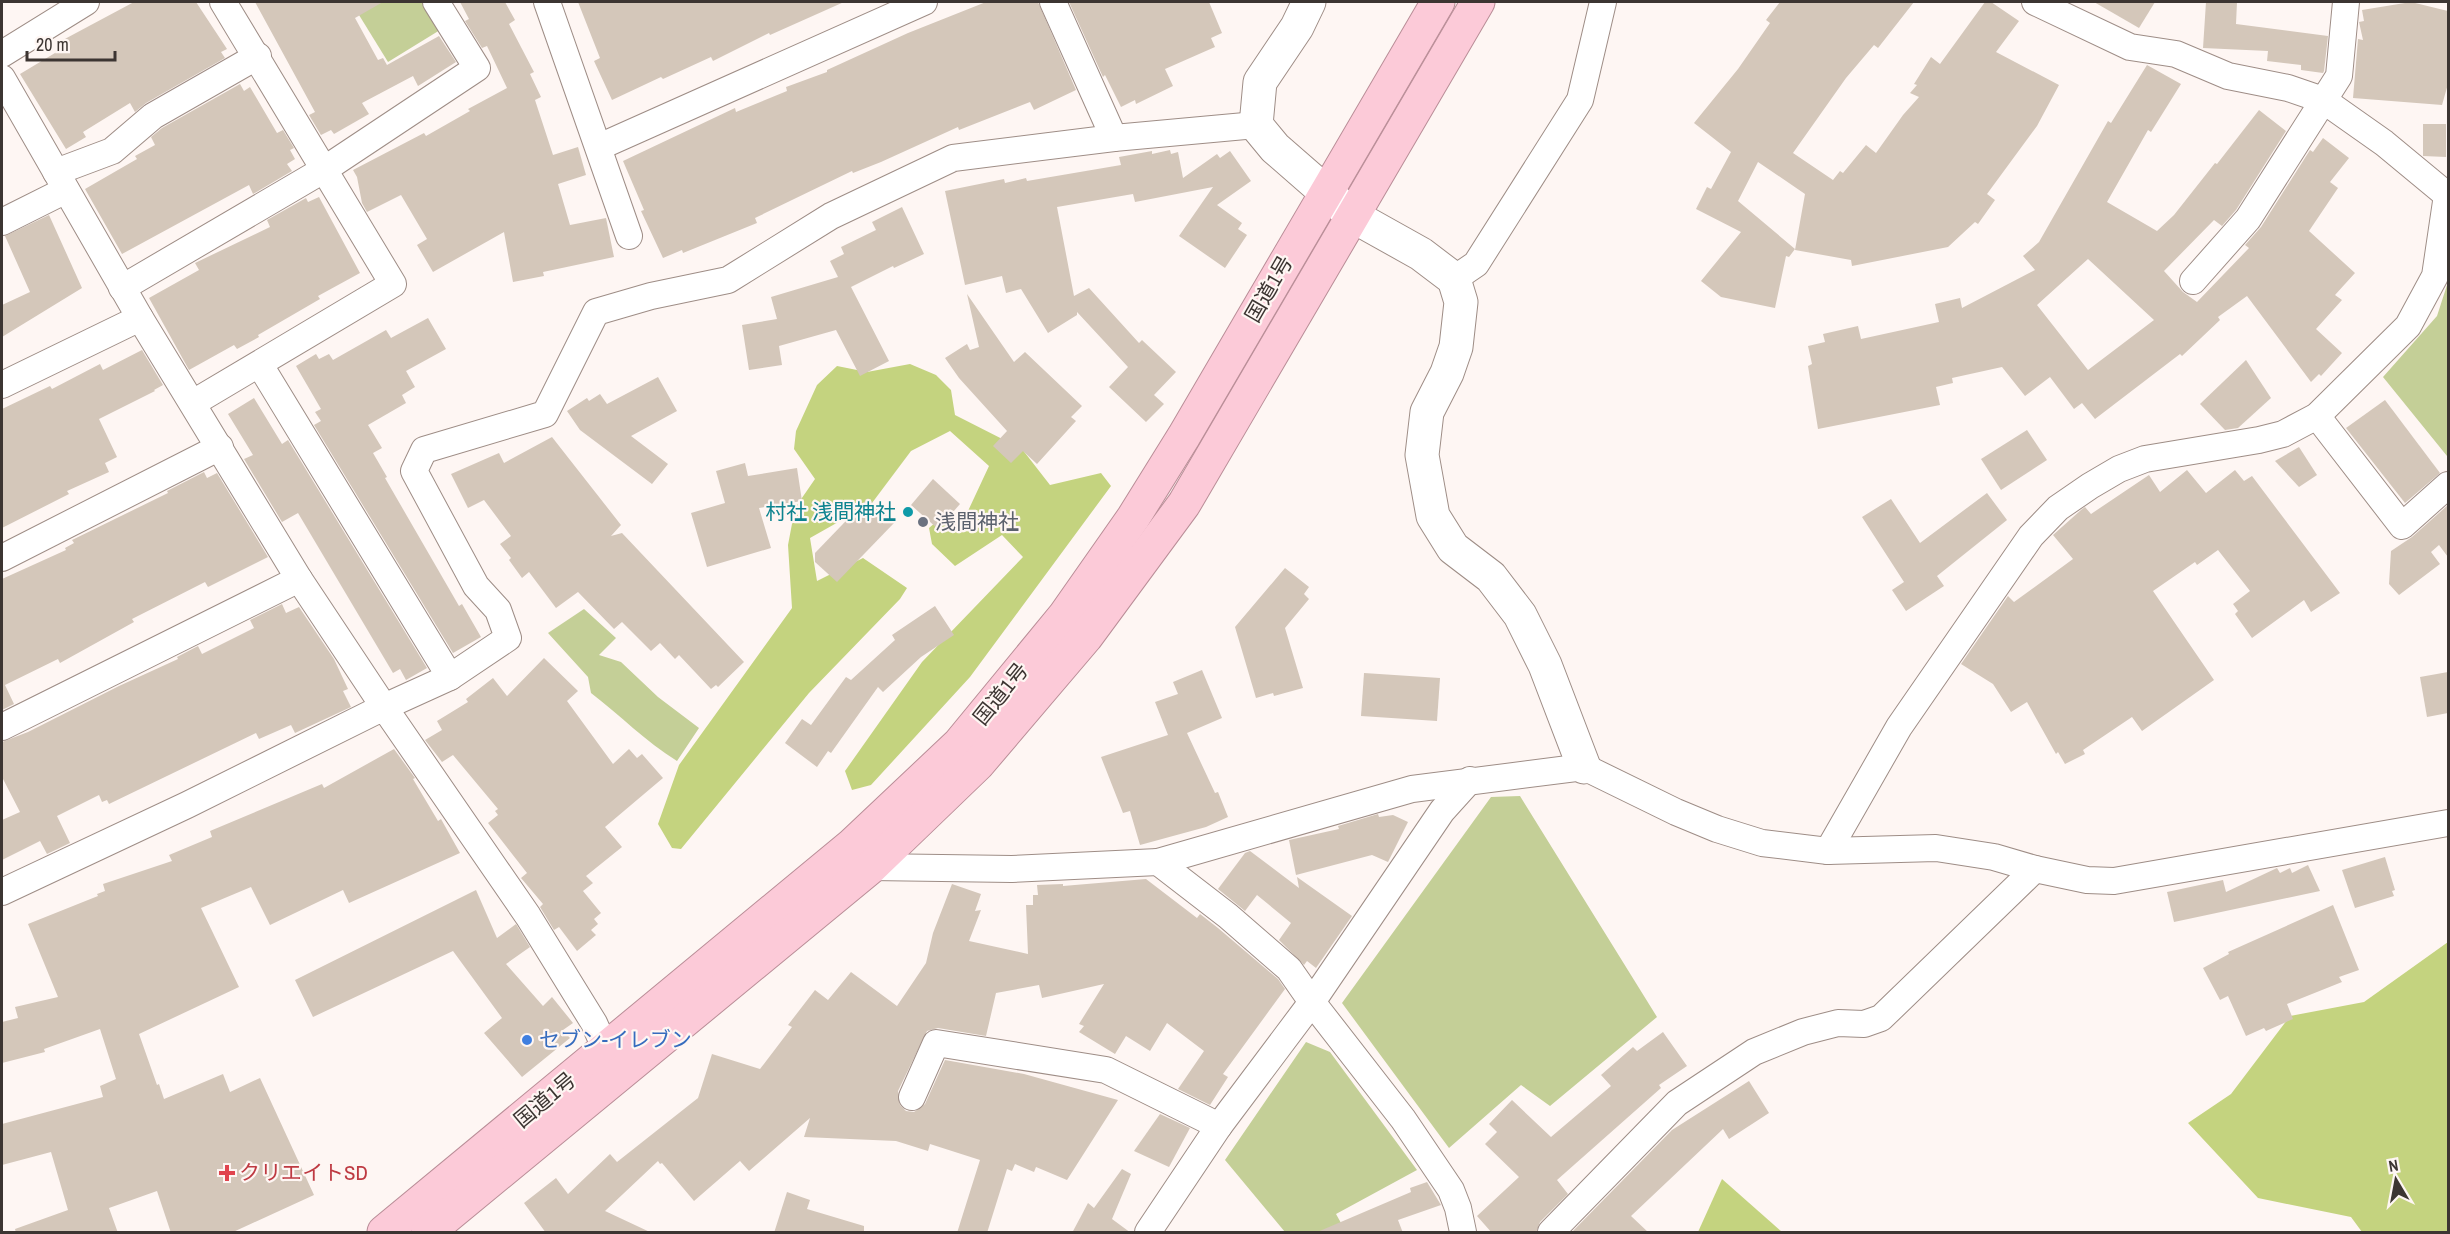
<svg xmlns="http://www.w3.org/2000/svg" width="2450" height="1234" viewBox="0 0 2450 1234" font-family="'Archivo Narrow','Noto Sans JP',sans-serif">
  <rect width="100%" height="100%" fill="#fef6f3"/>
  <g fill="#c4cf97">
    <polygon points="351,2 422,2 440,30 388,62"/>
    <polygon points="2448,282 2448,455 2447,456 2383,377 2437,316"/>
    <path d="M584 609 616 638 599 655 621 662 658 697 699 728 677 761C645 741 621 716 591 693L588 677 548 633Z"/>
    <polygon points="1520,796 1657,1017 1550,1106 1521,1085 1449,1148 1342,1003 1491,797"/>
    <polygon points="1306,1042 1330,1052 1417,1170 1336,1214 1346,1232 1285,1232 1225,1160"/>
  </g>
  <g fill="#c4d37f">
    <polygon points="910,364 936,375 951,390 955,415 1022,449 1050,485 1101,473 1111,486 970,677 871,785 852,790 845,771 922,662 1023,557 1002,535 955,566 932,544 929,528 944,515 968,511 989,466 950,431 911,451 872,503 810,538 817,581 863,558 907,588 900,599 809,693 681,849 672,848 658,824 679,765 792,608 788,545 795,508 815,479 794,449 796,431 817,385 837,366 867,372"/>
    <polygon points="2448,942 2448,1232 2362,1232 2351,1217 2258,1198 2188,1123 2231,1094 2290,1016 2364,1002"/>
    <polygon points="1722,1179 1782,1232 1698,1232"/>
  </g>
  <g fill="#d4c7ba" fill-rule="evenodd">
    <polygon points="134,2 196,2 227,49 221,52 225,58 146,103 135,112 130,103 83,132 86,137 66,149 20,74 65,47 61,41"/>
    <polygon points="255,2 383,2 355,18 378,60 383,58 387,65 439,36 456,62 418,86 413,76 362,103 369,114 334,134 331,130 321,135 309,115 315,112"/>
    <polygon points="460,2 505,2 515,20 509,24 534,72 530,74 541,97 535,100 553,155 578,147 586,175 558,184 570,225 606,218 614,257 543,272 544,276 513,282 504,232 433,272 417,245 427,239 401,195 367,212 362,203 357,177 353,170 424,133 426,136 470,111 468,109 507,88 487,46 482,48 465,21 469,19"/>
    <polygon points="578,2 844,2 770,35 769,33 713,61 711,57 663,79 661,77 612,100 594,61 600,58"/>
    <polygon points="986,2 1038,2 1076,90 1034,110 1030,102 959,130 958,127 881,162 853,173 852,171 755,218 757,223 683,253 682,250 663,258 641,211 644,210 623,161 735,108 736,112 787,91 786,87 827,72 827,70 908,33"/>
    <polygon points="1069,2 1209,2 1222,33 1211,38 1215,47 1165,69 1173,86 1136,104 1135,100 1121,107 1105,75 1103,77"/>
    <polygon points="1780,2 1914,2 1878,48 1874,45 1846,78 1793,153 1833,180 1840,171 1843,173 1866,145 1876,153 1903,115 1919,97 1910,93 1917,85 1914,84 1931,57 1940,64 1985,2 1991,2 2019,21 1996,52 2059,85 2037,126 1987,194 1995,200 1978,224 1975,222 1948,247 1852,266 1851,260 1795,250 1805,194 1758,162 1738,201 1795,249 1789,257 1786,256 1775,308 1721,297 1701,281 1741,232 1696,209 1707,187 1711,189 1731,152 1694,123 1738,69 1770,23 1766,20"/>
    <polygon points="2094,2 2155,2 2139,28"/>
    <polygon points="2206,2 2237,2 2236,24 2328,36 2324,71 2323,73 2301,70 2301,65 2267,61 2268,51 2203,48"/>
    <polygon points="2411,2 2448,11 2448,84 2442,105 2353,98 2358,39 2363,40 2359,22 2364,21 2362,10"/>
    <path d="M2147 65 2181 84 2151 132 2148 130 2107 202 2157 231 2174 215 2215 163 2217 164 2259 110 2286 131 2236 210 2222 226 2214 220 2164 271 2183 292 2197 302 2249 248 2245 245 2261 227 2310 150 2313 152 2323 138 2349 158 2330 182 2338 188 2309 231 2355 273 2335 295 2342 300 2316 329 2342 353 2321 376 2319 374 2311 382 2247 296 2218 317 2220 320 2182 356 2180 354 2095 419 2082 403 2074 409 2050 377 2025 396 2002 367 1952 378 1953 383 1936 387 1940 405 1818 429 1808 366 1812 364 1808 346 1825 342 1823 334 1858 326 1861 339 1939 322 1935 304 1960 298 1962 308 2035 270 2023 256 2039 242 2108 121 2111 123ZM2088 259 2154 320 2088 370 2037 305Z"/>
    <polygon points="240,84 244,91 250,87 277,133 283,130 294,148 290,150 295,159 287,164 292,171 253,194 249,185 122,254 85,189 137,159 135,156 155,145 151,137 162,128"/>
    <polygon points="2423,124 2446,124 2446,157 2423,156"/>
    <polygon points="1170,150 1171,154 1178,152 1183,178 1217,154 1220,158 1230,151 1251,181 1217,205 1242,223 1238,229 1247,235 1225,268 1179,236 1213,187 1135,202 1133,194 1057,207 1074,296 1089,288 1139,343 1142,340 1176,372 1154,395 1164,404 1146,422 1109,387 1128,367 1077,312 1077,315 1048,333 1021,289 1006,293 1002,276 965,285 945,191 1004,179 1005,183 1026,178 1027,181 1121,165 1119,157 1152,151 1152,154"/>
    <polygon points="319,197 360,273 318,296 320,299 258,335 259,337 237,349 234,345 189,370 149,298 199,270 195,263 270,227 267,220 306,198 308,202"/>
    <polygon points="902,207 924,254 894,268 893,266 851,287 889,361 860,376 836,330 779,346 782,365 749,370 742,325 777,319 771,297 838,277 830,261 844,254 841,247 876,230 872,222"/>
    <polygon points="49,215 82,288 2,337 2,305 30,292 5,236"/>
    <polygon points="967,294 1014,362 1025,352 1082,406 1071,417 1076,421 1037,464 1023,451 1011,463 993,446 1007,431 959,378 945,358 967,344 970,350 979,347"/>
    <polygon points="428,318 446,349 406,371 415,387 402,395 406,403 368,425 382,448 373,453 387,477 385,478 459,606 462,604 481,637 453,653 314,425 321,421 315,412 321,409 296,366 316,354 319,359 329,354 333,360 386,330 391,338"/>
    <polygon points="142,350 163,385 154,390 155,391 99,419 117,457 105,463 109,472 67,491 69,494 2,528 2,409 50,386 52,389 100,364 103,370"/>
    <polygon points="2246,360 2271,398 2238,428 2225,430 2200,404"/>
    <polygon points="658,377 677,411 631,436 668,464 652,484 580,430 567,411 587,398 589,401 600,394 607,404"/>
    <polygon points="254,398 282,444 288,440 427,668 406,680 400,669 393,673 298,513 282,522 244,459 253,455 228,414"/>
    <polygon points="2385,400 2440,473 2405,503 2346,428"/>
    <polygon points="2027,430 2047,460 2001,490 1981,459"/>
    <polygon points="552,437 621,525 611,536 622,533 744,662 718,687 716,685 711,689 679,655 675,659 660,643 651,651 622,622 614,629 578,592 556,608 529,572 522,578 509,560 511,558 500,544 511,536 484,500 468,508 451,474 499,453 504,463"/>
    <polygon points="2299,447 2317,475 2299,487 2275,461"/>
    <polygon points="745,463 748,476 797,468 802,501 759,508 771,548 707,567 691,513 725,503 716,471"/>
    <polygon points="2187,470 2206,493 2235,470 2244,481 2252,476 2340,593 2311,612 2304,600 2252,638 2235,614 2238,611 2233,604 2250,591 2218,550 2197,565 2195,562 2153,591 2214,680 2142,731 2132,717 2083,750 2085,754 2065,764 2058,752 2056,754 2027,702 2011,712 1993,684 1961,664 2008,596 2014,602 2073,559 2053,535 2081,510 2085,507 2091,514 2149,475 2160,492"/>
    <polygon points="204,472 207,478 217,473 268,557 208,587 205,582 132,619 134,622 60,663 58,659 5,685 14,704 2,710 2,579 66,550 65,548 74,543 72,540 168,493 167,491"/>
    <polygon points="933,479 960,504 938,529 911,505"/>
    <polygon points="1987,493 2007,520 1937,576 1944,586 1906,611 1892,590 1904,582 1862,517 1891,499 1920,543"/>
    <polygon points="868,498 894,523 837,582 815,562 815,553"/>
    <polygon points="2448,505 2448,557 2439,545 2431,552 2440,564 2399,595 2389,584 2391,551 2412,537"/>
    <polygon points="1285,568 1309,587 1304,594 1309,599 1285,628 1303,688 1274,696 1273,693 1256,698 1235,627"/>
    <polygon points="282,604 286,613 299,607 334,659 348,689 343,691 351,707 295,733 291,725 259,739 256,733 109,804 107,800 102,802 99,795 57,816 70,843 47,854 40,841 2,860 2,820 20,812 2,777 2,742 28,732 119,686 178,659 177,657 198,646 202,654 254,628 250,620"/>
    <polygon points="935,606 954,635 921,657 883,692 878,687 831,753 828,751 817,767 785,743 802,719 811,725 846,677 851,680 895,640 892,635"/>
    <polygon points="544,658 578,691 567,701 613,764 629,749 637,758 642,754 663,778 605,827 622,847 586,876 593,883 583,891 601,913 594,919 598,924 591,930 596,935 577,951 559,927 554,930 540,907 543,904 521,878 527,873 488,823 498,815 495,811 498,809 453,755 442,762 425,740 442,730 437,721 468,702 466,699 493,678 507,696"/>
    <polygon points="1202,670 1222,718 1187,733 1215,793 1218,792 1228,817 1206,827 1140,845 1130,811 1123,813 1101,757 1168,735 1155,702 1178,694 1173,682"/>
    <polygon points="2448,672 2448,713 2427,717 2420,677"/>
    <polygon points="1364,673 1440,678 1437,721 1361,716"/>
    <polygon points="394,749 415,778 413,779 438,821 441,819 460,853 349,903 343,890 270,925 251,887 201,908 239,987 139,1034 157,1085 159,1084 164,1099 223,1074 230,1092 260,1078 314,1195 231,1233 171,1233 157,1191 109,1208 118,1233 16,1233 15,1229 68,1210 51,1152 2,1165 2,1124 103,1097 100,1086 116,1079 100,1029 44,1049 45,1052 2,1063 2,1022 18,1018 15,1007 58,997 28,924 98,896 97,894 105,891 103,884 172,861 169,855 212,837 210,831 322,784 324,788"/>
    <polygon points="1378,814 1379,817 1393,815 1408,822 1388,862 1372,855 1296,875 1289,840 1339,829 1338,826"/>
    <polygon points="1250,851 1299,888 1297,877 1352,916 1316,968 1307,961 1304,965 1279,940 1291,923 1257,895 1245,911 1218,889 1245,853"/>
    <polygon points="2385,857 2395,890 2392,891 2394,896 2355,908 2342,870"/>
    <polygon points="2308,865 2320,891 2174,922 2167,892 2223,880 2226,892 2277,868 2280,873 2290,868 2292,873"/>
    <polygon points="1146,879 1197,918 1200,914 1218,928 1278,979 1285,989 1223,1074 1228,1077 1210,1105 1178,1089 1204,1051 1167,1023 1150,1051 1126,1036 1115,1054 1079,1032 1084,1026 1079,1024 1104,984 1042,998 1039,985 996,993 986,1036 938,1028 927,1031 898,1091 900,1105 906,1111 914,1112 925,1104 945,1060 1024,1074 1118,1100 1067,1180 1036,1167 1034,1172 1015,1164 1012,1171 1007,1169 987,1233 957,1233 980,1160 930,1144 928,1151 896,1141 804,1137 810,1118 749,1171 740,1161 694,1201 662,1163 660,1164 658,1161 605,1211 652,1233 546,1233 524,1203 556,1178 568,1194 610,1154 617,1162 698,1098 712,1054 760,1069 792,1027 788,1025 815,990 828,1000 851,972 897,1006 926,963 933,933 952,884 981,894 975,911 981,910 969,941 1028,954 1026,905 1033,905 1033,895 1038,895 1037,885 1063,884 1063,886"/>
    <polygon points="476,890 497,938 516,924 530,947 506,964 543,1006 552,997 573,1023 563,1030 570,1038 522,1077 484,1033 502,1018 453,951 313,1017 295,980"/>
    <polygon points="2333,905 2359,970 2339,977 2342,982 2287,1004 2293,1019 2266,1031 2264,1028 2246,1036 2228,996 2220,1000 2203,968 2229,954 2228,952"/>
    <polygon points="1663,1032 1687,1066 1659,1085 1661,1088 1557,1180 1568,1194 1540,1222 1536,1233 1492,1233 1477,1216 1519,1177 1485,1144 1497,1132 1489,1124 1512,1100 1551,1137 1611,1086 1601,1075 1633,1047 1637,1051"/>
    <polygon points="1749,1081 1769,1113 1729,1139 1723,1129 1631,1216 1649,1233 1571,1233 1672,1130"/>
    <polygon points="1160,1114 1190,1128 1169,1167 1134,1151"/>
    <polygon points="1122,1169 1131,1174 1112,1219 1131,1233 1072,1233 1088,1203 1094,1208"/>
    <polygon points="1427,1182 1441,1205 1398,1220 1403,1233 1315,1233 1411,1192 1410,1188"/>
    <polygon points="787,1192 810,1200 807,1209 864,1226 864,1233 774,1233"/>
  </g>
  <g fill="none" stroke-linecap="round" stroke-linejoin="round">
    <g stroke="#9e8d86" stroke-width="28">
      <g id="minor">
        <polyline points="547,2 629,236"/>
        <polyline points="1053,2 1114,138"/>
        <polyline points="2035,2 2130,47 2176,54 2228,76 2288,88 2323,100 2384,143 2448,196"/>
        <polyline points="2,54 86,2"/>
        <polyline points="2,78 140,318 299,579 384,707 450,677 508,638 498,610 476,586 414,471 424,450 545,414 596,312 651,296 728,280 831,216 953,158 1114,138 1256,125"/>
        <polyline points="599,147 924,2"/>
        <polyline points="56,172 112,151 153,116 258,56"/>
        <polyline points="2,222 66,190"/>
        <polyline points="1454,279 1476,264 1580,100 1603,2"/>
        <polyline points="2193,281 2248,219 2339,76 2346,2"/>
        <polyline points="122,288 325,169 477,68 436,2"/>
        <polyline points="260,365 450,677"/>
        <polyline points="2,385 140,318"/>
        <polyline points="193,403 393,284 223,2"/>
        <polyline points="2317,416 2402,526 2448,485"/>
        <polyline points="2,558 220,447"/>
        <polyline points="2,727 299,579"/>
        <polyline points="1828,851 1899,727 2031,536 2058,508 2090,486 2119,469 2145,459 2259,440 2283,434 2317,416 2408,326 2435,276 2447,195"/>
        <polyline points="1158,862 1228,916 1289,969 1312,1002 1403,1119 1451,1190 1458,1208 1463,1232"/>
        <polyline points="871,867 1012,869 1158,862 1412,789 1584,767 1676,812 1717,829 1762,843 1828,851 1936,848 1994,857 2035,869 2087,880 2114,881 2448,823"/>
        <polyline points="2,892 187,805 384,707 528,916 594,1023 606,1050 616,1062"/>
        <polyline points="912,1097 936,1043 1106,1070 1219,1126"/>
        <polyline points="1148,1232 1219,1126 1312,1002 1442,811 1470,780"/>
        <polyline points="1551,1232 1677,1103 1754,1052 1803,1032 1838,1023 1864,1024 1881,1018 2035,869"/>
      </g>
    </g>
    <g stroke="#9e8d86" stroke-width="35">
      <polyline id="tertiary" points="1309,2 1297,27 1260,82 1256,125 1275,148 1353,216 1421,254 1454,279 1461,302 1456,347 1447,373 1427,412 1422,455 1433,516 1453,548 1491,577 1520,615 1545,665 1584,767"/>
    </g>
    <g stroke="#b98d97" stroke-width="35">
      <g id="trunk">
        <polyline points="384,1232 852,845 959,744 1065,615 1133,518 1184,436 1438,2"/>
        <polyline points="428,1232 871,867 978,764 1086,637 1184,504 1478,2"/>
      </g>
    </g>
    <use href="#minor" stroke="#fff" stroke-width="26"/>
    <use href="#tertiary" stroke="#fff" stroke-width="33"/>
    <use href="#trunk" stroke="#fccad8" stroke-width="33"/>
  </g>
  <circle fill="#0f9aa8" stroke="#fef6f3" stroke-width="2" cx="908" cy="512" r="6"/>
  <circle fill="#6b7280" stroke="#fef6f3" stroke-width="2" cx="923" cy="522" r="6"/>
  <circle fill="#3f7fe0" stroke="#fef6f3" stroke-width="2" cx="527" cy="1040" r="6"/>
  <path fill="#e0444e" stroke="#fef6f3" stroke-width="2" d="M224 1164h6v6h6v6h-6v6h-6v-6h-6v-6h6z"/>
  <g text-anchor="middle" stroke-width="4.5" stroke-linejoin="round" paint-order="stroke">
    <g font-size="21" fill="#3c3532" stroke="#fef6f3">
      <text transform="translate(1269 289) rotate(-60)" y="7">国道1号</text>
      <text transform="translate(1001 694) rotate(-51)" y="7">国道1号</text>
      <text transform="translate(545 1100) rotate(-40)" y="7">国道1号</text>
    </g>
    <g font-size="21" fill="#0d838f" stroke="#fef6f3" text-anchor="end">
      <text x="896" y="519">村社 浅間神社</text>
    </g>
    <g font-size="21" fill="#5b616d" stroke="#fef6f3" text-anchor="start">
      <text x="935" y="529">浅間神社</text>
    </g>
    <g font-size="21" fill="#366cbe" stroke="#fef6f3" text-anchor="start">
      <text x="539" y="1047">セブン-イレブン</text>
    </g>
    <g font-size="21" fill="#be3a42" stroke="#fef6f3" text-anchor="start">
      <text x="239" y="1180">クリエイトSD</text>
    </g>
  </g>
  <rect width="2450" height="1234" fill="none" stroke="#3c3532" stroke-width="6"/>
  <g transform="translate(2396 1180) rotate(350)" stroke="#fef6f3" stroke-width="4.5" paint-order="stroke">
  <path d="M0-4.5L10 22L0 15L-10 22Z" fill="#3c3532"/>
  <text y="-9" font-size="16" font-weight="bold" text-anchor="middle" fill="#3c3532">N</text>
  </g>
  <path d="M27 51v9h88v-9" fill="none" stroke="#3c3532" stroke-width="3"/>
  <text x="36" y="51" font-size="18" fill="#3c3532" stroke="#fef6f3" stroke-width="4.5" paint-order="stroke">20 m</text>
</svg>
